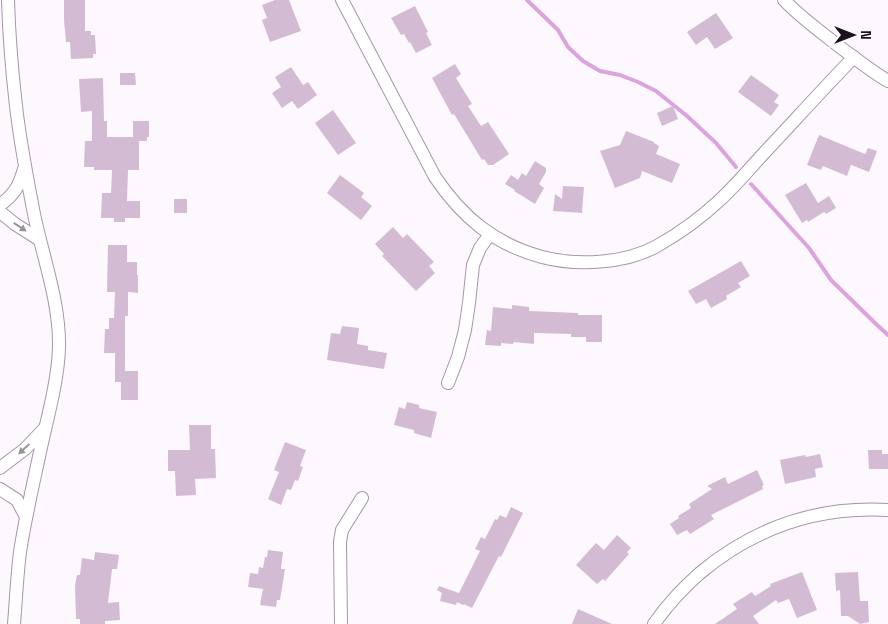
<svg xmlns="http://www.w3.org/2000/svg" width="888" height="624" viewBox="0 0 888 624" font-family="'Space Grotesk',sans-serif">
  <rect width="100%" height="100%" fill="#fdf8fe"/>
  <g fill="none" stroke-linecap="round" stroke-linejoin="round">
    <g stroke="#dca3df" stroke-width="4">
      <polyline points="527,0 558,30 568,47 583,61 600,71 620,75 638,82 656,91 687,116 716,143 736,167"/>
      <polyline points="751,184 809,248 831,280 876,324 888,335"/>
    </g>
  </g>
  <g fill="#d3bbd4">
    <polygon points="64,0 85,0 85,31 91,31 91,35 95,35 96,54 93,54 93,58 71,59 70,42 66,42 64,20"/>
    <polygon points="275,0 289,0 301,31 270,42 262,20 267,18 262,5"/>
    <polygon points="415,6 428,32 426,33 432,45 416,53 410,42 409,43 404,34 401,35 391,18"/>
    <polygon points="716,13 733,38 715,49 707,37 696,45 687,32"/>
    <polygon points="455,64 461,74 456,78 472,104 468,106 481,126 488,122 509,154 493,165 488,165 484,159 482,160 454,114 452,115 432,78"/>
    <polygon points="291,67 303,85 308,82 317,95 298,109 292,101 282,108 272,93 281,87 275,77"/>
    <polygon points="120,73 135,73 136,85 120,85"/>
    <polygon points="751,75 779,95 774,102 779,105 771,116 738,92"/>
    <polygon points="103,78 104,121 107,121 107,137 133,137 133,121 149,121 149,137 147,137 147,141 139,141 139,170 128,170 127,201 140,201 140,218 125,218 125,222 114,222 114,218 101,218 102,193 111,193 112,170 94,170 94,167 84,167 85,141 92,141 92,111 81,112 79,79"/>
    <polygon points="673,106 678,119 662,126 657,113"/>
    <polygon points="333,110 356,143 338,155 315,123"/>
    <polygon points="626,131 654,142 654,143 659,146 656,154 680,164 672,183 642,171 640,178 615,188 600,151 620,145"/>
    <polygon points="819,135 865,154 868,148 877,151 869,172 851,165 847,176 823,166 821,170 807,165"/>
    <polygon points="535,161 546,168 546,172 539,184 544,188 535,204 514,191 515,190 505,184 511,175 518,180 522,173 526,176"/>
    <polygon points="340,175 364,193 361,197 372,206 361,220 327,193"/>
    <polygon points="806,183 818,203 829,196 836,208 826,214 824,212 808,222 807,220 802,223 785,195"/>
    <polygon points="563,186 584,187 582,212 583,213 553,211 555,194 562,199"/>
    <rect x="174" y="199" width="13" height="14"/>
    <polygon points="393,227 403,238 407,234 434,262 429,266 435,273 416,291 382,256 384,254 375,244"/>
    <polygon points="108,245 127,245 127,262 137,262 137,275 138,275 138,293 128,292 128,316 125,316 125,371 138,371 138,400 121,400 121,382 115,382 115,353 104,353 105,329 109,329 109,318 114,318 115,292 107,292"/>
    <polygon points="741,261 750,276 738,283 741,287 726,296 727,299 711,308 706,299 696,304 688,291"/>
    <polygon points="512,305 529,307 529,311 578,313 578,315 602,315 602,342 586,342 586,337 571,337 571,334 534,333 534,344 514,342 513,344 501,343 501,346 485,345 487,330 491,331 493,307 512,309"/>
    <polygon points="342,326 359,328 357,344 368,346 368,350 387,353 384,369 327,360 331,333 340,334"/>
    <polygon points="407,402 419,405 419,408 437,412 431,438 414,433 414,430 394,425 399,407 405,409"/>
    <polygon points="189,425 211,425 211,449 215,449 216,478 195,479 196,495 176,496 175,471 168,471 168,450 190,450"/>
    <polygon points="285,442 306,450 300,466 303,467 298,481 295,480 291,490 287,489 281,505 268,499 279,472 274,470"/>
    <polygon points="868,450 882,450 882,454 888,454 888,469 869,469"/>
    <polygon points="820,454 823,467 815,469 816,477 785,484 780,460 805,455 806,457"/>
    <polygon points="757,470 764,485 762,486 763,489 711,515 714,519 690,534 687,530 677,535 670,524 679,518 678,516 691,508 689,504 712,489 707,486 725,477 728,484"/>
    <polygon points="511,507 523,513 501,557 499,556 472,608 464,604 463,605 457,602 456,605 440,601 442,593 437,590 439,586 459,593 480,551 475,549 481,537 485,539 495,519 497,520 500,515 506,518"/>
    <polygon points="617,535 631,548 627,552 629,554 605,581 603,579 597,584 576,565 596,543 604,550"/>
    <polygon points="268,550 283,552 281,569 285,569 280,600 277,600 276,607 260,605 263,589 248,587 250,573 258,574 259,567 263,568 265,557 267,557"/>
    <polygon points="95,552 119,555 117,569 112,569 108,603 119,602 120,620 105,621 105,624 80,624 80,619 76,619 75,585 77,575 80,575 82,558 94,560"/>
    <polygon points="802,572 817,610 797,618 789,599 778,603 776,600 753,616 759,624 715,624 737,609 733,604 752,592 755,596 771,586 770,584"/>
    <polygon points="858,572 860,601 868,601 869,622 860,624 848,616 841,616 840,590 836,591 835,573"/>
    <polygon points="578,609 612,624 572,624"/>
  </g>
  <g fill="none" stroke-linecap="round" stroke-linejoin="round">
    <g stroke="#aa93ab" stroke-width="14">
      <g id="minor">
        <path d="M8 0C9 35 12 71 16 106 20 142 27 178 34 214 43 258 60 302 59 348 58 381 47 419 40 452 33 485 25 519 20 552 17 576 16 600 14 624"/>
        <path d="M342 0 435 177C462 217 494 244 542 257 576 266 625 264 657 246 680 233 702 217 721 199 737 184 751 167 765 152 795 120 824 88 854 57"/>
        <path d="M784 0C801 18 821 32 840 47 856 59 871 71 888 81"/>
        <path d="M0 205C15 194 19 186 24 169"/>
        <polyline points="0,212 15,224 40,240"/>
        <polyline points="448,383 458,357 465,330 469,303 473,265 480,248 490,234"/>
        <polyline points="0,468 25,449 45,428"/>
        <polyline points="0,489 17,500 26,517"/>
        <polyline points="341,624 340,542 342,530 362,498"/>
        <path d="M654 624C667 605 683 588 700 573 754 528 817 506 888 510"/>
      </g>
    </g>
    <use href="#minor" stroke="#fff" stroke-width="12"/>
  </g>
  <defs><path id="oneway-solid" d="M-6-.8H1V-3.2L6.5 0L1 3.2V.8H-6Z" transform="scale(1.25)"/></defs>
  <g fill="#989498">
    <use href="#oneway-solid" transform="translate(20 227) rotate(34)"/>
    <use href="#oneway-solid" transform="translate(24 449) rotate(137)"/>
  </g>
  <g transform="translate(853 35) rotate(90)" stroke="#fdf8fe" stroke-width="4" paint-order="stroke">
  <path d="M0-4L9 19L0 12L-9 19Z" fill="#1a121b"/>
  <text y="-8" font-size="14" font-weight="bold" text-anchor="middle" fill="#1a121b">N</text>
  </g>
</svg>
